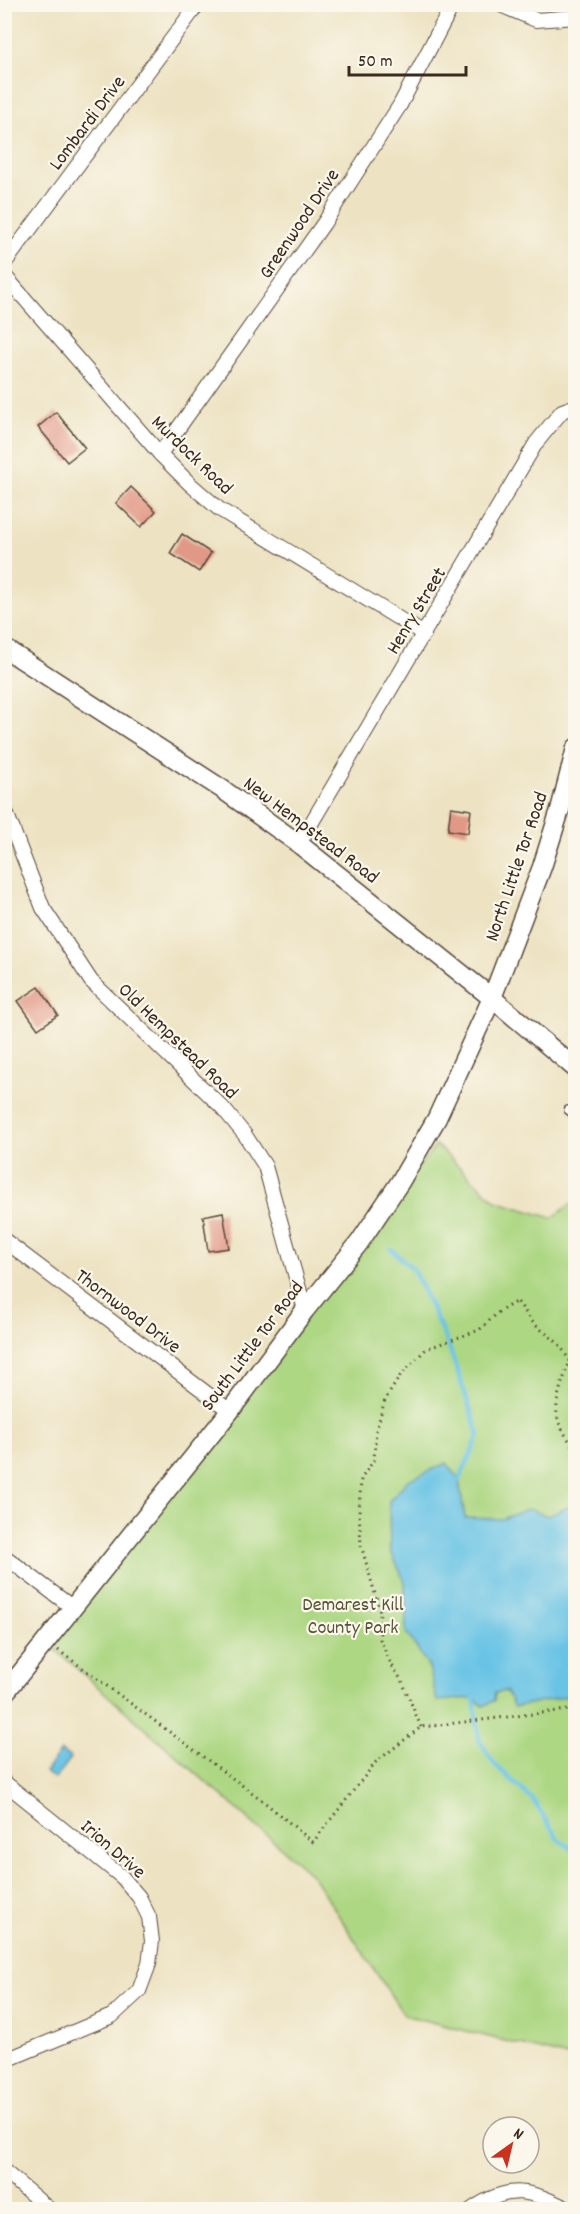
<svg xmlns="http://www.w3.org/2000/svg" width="580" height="2214" viewBox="0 0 580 2214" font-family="Dekko,sans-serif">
  <rect width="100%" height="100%" fill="#fbf7ec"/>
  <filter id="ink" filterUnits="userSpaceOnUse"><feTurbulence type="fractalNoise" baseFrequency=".0167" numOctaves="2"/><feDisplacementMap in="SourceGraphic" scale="12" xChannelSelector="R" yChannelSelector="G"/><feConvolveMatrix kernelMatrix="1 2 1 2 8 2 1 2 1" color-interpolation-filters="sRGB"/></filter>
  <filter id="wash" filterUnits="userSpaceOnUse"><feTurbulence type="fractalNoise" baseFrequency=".008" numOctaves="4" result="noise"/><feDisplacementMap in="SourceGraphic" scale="24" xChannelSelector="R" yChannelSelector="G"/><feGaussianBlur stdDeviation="1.35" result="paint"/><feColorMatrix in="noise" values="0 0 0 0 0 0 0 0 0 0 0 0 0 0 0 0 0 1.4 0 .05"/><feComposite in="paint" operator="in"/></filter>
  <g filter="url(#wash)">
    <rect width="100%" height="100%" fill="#ede3c3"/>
    <polygon fill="#add783" stroke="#748050" stroke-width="1.5" points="436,1145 496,1201 552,1218 575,1201 575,2059 404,2015 312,1875 49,1644"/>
    <g fill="#67c3e5" stroke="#517682" stroke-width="1.5">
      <polygon points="447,1463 459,1480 465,1518 502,1519 528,1509 548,1516 575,1504 575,1695 514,1707 506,1691 495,1693 494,1701 483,1706 474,1698 437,1701 429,1667 406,1632 405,1582 390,1550 389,1501 408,1480"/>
      <polygon points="61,1751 71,1758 55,1779 45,1772"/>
    </g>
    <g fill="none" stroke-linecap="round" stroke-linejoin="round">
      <g stroke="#67c3e5" stroke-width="4.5">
        <polyline points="391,1249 413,1269 448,1344 479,1435 459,1480"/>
        <polyline points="474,1698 479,1740 494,1764 533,1800 558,1839 576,1852"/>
      </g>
    </g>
    <g id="blocks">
      <g fill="#e29886">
        <polygon points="56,412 85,448 67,462 38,427"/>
        <polygon points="131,487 156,511 141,527 116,503"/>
        <polygon points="182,534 211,553 199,572 170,553"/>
        <polygon points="451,807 471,810 468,833 448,830"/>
        <polygon points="39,987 58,1015 38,1029 18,1001"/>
        <polygon points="223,1212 229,1248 208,1251 203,1216"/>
      </g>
    </g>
  </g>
  <g filter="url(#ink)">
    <use href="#blocks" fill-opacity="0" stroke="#564637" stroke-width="1.5"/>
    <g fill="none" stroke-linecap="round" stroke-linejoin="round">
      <g stroke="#564637" stroke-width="10">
        <polyline id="service" points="568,1110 576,1116"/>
      </g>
      <g stroke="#564637" stroke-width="16">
        <g id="minor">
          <polyline points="498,4 536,20 576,17"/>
          <polyline points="4,264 198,4"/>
          <polyline points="4,275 160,454 190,484 219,509 424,634"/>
          <polyline points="160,454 324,223 400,105 453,4"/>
          <polyline points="4,807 43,908 91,981 222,1107 245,1135 265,1166 305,1310"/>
          <polyline points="299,844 536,443 562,411 576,406"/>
          <polyline points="4,1240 230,1411"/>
          <polyline points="4,1556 73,1608"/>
          <polyline points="4,1782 122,1877 139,1897 149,1917 152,1941 149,1964 139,1991 112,2016 11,2058 4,2064"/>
          <polyline points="4,2171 50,2210"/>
          <path d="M471 2210C510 2183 530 2190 570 2210"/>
        </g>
      </g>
      <g stroke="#564637" stroke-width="21">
        <g id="tertiary">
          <polyline points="4,648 222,789 299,844 492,998 576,1069"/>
          <polyline points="4,1694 230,1411 305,1310 359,1243 400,1182 437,1118 492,998 542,867 560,810 576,748"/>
        </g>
      </g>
      <g stroke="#564637" stroke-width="3" stroke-dasharray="1.5 4.5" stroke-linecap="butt">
        <polyline points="58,1650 258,1797 313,1842 376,1762 421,1727 576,1709"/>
        <path d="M421 1727 402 1681 391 1664 380 1639V1611L361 1545 359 1512 361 1479 374 1460 376 1431 385 1400 400 1376 426 1349 479 1330 500 1311 517 1301 534 1324 559 1344 570 1361C563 1381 551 1405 560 1425 565 1436 572 1443 576 1454"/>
      </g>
      <use href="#service" stroke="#fff" stroke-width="7"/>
      <use href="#minor" stroke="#fff" stroke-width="14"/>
      <use href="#tertiary" stroke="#fff" stroke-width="18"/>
    </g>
  </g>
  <g text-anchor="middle" stroke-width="4.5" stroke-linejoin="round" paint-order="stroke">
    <g font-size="20" fill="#3b2a1e" stroke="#fbf7ec">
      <text transform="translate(86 122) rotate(-53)" y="7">Lombardi Drive</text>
      <text transform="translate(298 223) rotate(-56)" y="7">Greenwood Drive</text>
      <text transform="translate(193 454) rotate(44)" y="7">Murdock Road</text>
      <text transform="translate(415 610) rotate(-59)" y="7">Henry Street</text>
      <text transform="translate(312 829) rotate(37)" y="7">New Hempstead Road</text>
      <text transform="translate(515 866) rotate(-71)" y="7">North Little Tor Road</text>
      <text transform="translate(179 1040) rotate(44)" y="7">Old Hempstead Road</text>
      <text transform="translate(129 1310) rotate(37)" y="7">Thornwood Drive</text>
      <text transform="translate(251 1345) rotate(-53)" y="7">South Little Tor Road</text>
      <text transform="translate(114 1848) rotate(41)" y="7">Irion Drive</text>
    </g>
    <g font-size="20" fill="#585537" stroke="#fbf7ec">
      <text x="353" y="1610">Demarest Kill<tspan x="353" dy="23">County Park</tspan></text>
    </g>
  </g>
  <rect width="580" height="2214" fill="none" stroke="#fbf7ec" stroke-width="24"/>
  <g transform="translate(511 2145) rotate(34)"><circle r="28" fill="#fbf7ec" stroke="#aea59a" stroke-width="1.5"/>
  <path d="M0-4.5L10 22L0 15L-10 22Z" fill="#c8321e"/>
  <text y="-9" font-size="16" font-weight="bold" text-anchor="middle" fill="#3b2a1e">N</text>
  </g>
  <path d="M349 66v9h117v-9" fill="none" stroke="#3b2a1e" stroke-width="3"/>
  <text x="358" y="66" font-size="18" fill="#3b2a1e" stroke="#fbf7ec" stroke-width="4.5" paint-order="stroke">50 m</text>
</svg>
